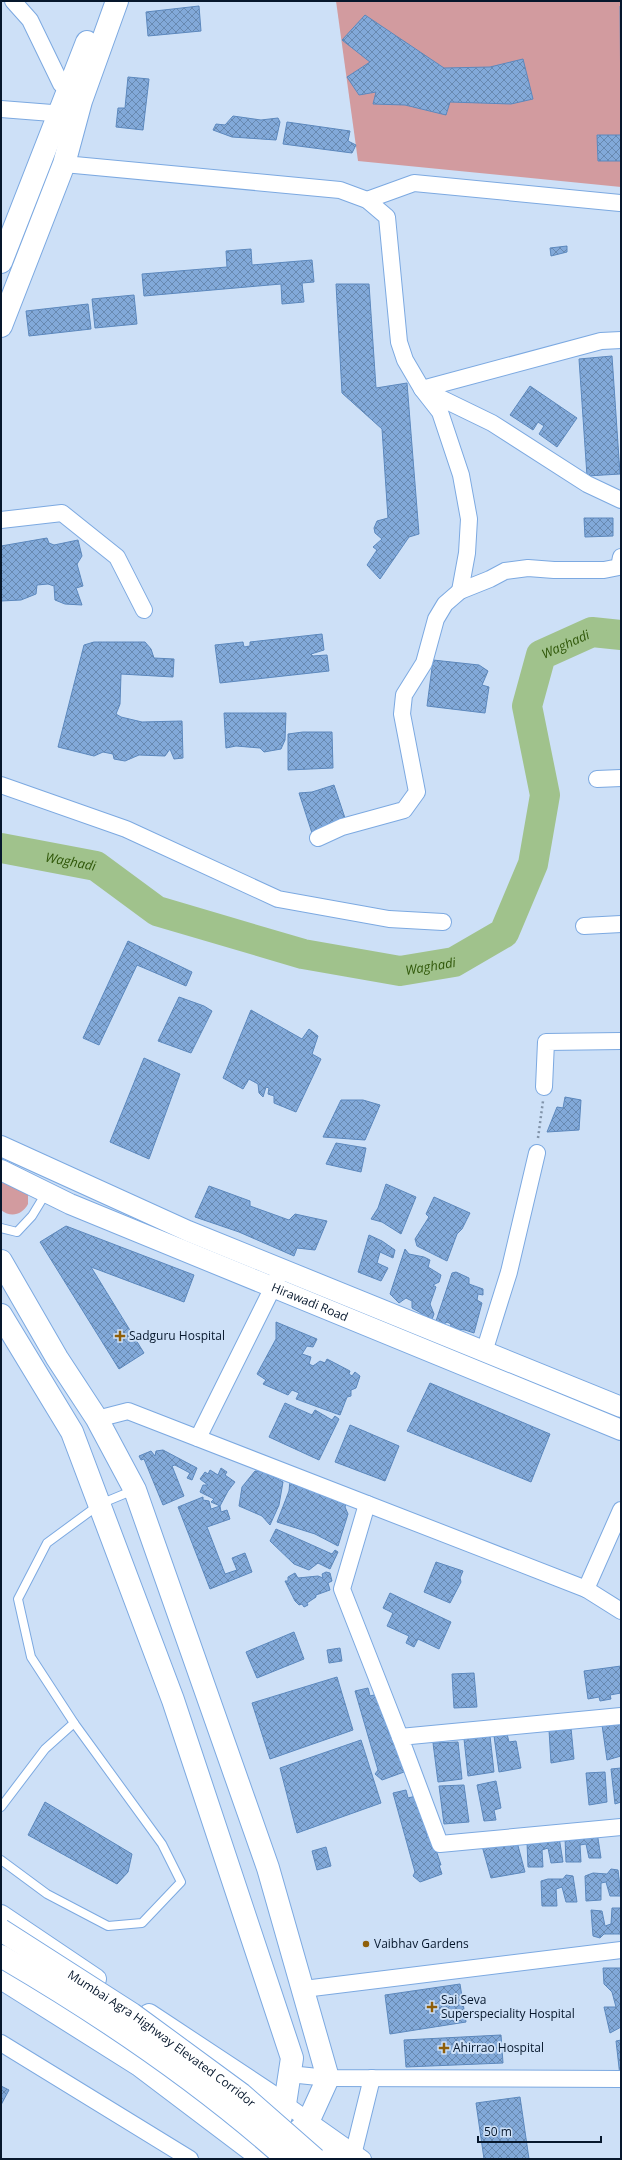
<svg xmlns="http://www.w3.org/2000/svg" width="622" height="2160" viewBox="0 0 622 2160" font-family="'Open Sans',sans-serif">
  <defs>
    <pattern id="building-cross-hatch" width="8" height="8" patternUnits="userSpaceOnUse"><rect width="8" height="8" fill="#82a9d9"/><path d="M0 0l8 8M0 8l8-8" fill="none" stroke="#6889b0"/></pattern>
  </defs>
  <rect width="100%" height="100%" fill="#cde0f7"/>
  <g fill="#d29b9f">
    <polygon points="336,1 621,1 621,187 358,161"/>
    <path d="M4 1182 28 1190V1204C22 1215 11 1218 1 1210V1184Z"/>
  </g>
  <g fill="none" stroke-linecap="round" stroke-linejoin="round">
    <path stroke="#a0c28c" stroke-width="30" id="s1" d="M1 848 96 866 157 911 303 954 400 971 454 962 504 933 533 864 545 795 527 706 541 655 592 632 621 635"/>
  </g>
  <g fill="url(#building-cross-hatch)" stroke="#5c88bd">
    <polygon points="199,6 201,31 148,36 146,12"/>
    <polygon points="620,6 621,6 621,119"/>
    <polygon points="365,15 444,68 490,67 523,59 533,99 511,104 450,102 446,115 405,105 373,104 376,92 359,95 347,77 370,62 342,40"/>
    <polygon points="128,77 149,79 143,130 116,127 118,108 125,108"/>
    <polygon points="233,116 261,120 278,118 280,122 276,140 232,137 213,130 216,124 225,125"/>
    <polygon points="287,122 350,131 348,141 356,145 352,153 283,144"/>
    <polygon points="597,135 621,135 621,161 598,161"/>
    <polygon points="567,246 567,252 551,256 550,248"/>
    <polygon points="251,249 252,265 312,260 314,282 302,283 304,302 282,304 281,284 144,296 142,274 227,267 226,251"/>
    <polygon points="336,284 369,284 376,388 407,383 419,534 409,537 380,579 367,565 377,550 373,547 382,539 375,533 374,528 377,521 388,518 382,429 342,393"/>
    <polygon points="134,295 137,324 95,328 92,299"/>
    <polygon points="88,304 91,329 29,336 26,311"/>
    <polygon points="612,356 620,474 587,476 579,359"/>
    <polygon points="530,386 577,418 557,447 539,434 544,426 538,422 533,430 510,415"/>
    <polygon points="584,518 613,518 613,536 585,537"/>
    <polygon points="47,538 49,543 54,545 78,540 82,556 77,564 83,586 76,588 82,605 65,604 55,600 54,586 48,584 37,585 36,594 21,600 1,601 1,546"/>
    <polygon points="322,634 324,650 311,654 313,656 327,655 329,671 220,683 215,645 243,642 244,647 250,646 250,642"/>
    <polygon points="94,642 145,642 151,649 154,658 174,659 173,677 121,674 120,704 116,714 121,717 142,722 182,721 183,758 174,759 170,749 165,756 139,755 125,761 114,759 113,754 103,752 94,756 58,747 84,645"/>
    <polygon points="433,660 479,665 488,671 482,685 489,687 485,713 427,706"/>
    <polygon points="224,713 286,713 285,740 281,749 264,752 260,748 236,746 226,748"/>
    <polygon points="303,732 332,732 333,768 288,770 288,734"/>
    <polygon points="334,785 346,821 312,833 299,793 312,792"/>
    <polygon points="128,941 192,972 186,986 137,965 99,1045 83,1038"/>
    <polygon points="179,997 204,1006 212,1011 191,1053 158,1041"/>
    <polygon points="251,1010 302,1039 309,1029 318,1036 312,1054 321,1059 296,1112 274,1103 274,1096 268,1094 269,1088 266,1087 263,1097 259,1093 258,1084 249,1079 243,1089 223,1078"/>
    <polygon points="144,1058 180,1074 149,1159 110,1142"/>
    <polygon points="565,1097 581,1100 579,1130 547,1132 557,1107 563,1108"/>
    <polygon points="341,1100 363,1100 380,1105 365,1140 323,1137"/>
    <polygon points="336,1143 366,1148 361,1172 326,1164"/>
    <polygon points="386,1184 416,1197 401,1234 382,1222 371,1219 378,1208"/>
    <polygon points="209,1186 250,1201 250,1206 289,1220 295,1214 327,1221 315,1250 297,1248 294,1256 239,1232 195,1217"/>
    <polygon points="434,1197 470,1213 462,1229 457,1234 447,1261 417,1246 415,1239 429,1217 426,1214"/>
    <polygon points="66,1226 194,1275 184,1302 91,1267 144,1353 119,1369 40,1242"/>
    <polygon points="369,1235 382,1241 395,1250 393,1258 380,1252 377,1263 388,1268 381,1281 358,1272"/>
    <polygon points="405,1249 409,1254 424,1257 430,1260 428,1267 441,1275 439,1282 433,1285 436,1287 430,1304 434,1314 431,1322 422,1318 421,1313 412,1308 412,1301 406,1298 399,1303 390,1294"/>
    <polygon points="456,1272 469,1278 469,1284 483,1289 483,1295 478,1294 477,1300 482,1303 474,1333 465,1330 450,1328 451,1324 447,1322 441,1326 435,1324 452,1273"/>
    <polygon points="276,1322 317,1339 313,1347 307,1346 302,1354 311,1357 309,1364 313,1366 320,1361 325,1363 327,1359 350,1371 349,1374 352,1376 355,1372 360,1376 356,1388 351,1390 351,1396 347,1397 340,1415 296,1399 299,1393 292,1390 288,1395 263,1384 266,1380 257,1374 276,1339"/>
    <polygon points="430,1383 550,1434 531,1482 407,1431"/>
    <polygon points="285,1403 312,1415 315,1410 332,1420 335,1416 339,1419 319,1460 269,1437"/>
    <polygon points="350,1425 399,1446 385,1481 335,1462"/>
    <polygon points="163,1450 197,1468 192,1480 187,1478 190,1473 175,1465 172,1466 184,1496 163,1505 144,1459 141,1460 139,1456 151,1451 155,1456 156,1451"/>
    <polygon points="221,1468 227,1472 225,1475 235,1482 228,1491 220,1506 211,1502 214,1499 200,1492 203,1485 208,1485 200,1479 205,1472 208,1474 210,1470 218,1475"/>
    <polygon points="255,1471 264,1472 283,1482 279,1505 270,1525 262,1516 239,1506 242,1487"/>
    <polygon points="290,1481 347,1500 345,1507 348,1514 338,1546 315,1534 277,1522 289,1491"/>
    <polygon points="203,1497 203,1500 209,1501 211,1509 220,1506 221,1512 227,1510 230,1519 207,1527 225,1574 237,1570 232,1558 245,1553 252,1572 210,1589 178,1507"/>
    <polygon points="276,1529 332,1554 335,1550 338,1552 330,1569 318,1563 309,1570 294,1564 270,1541"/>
    <polygon points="436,1562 463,1571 460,1578 461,1582 450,1603 424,1592"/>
    <polygon points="326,1572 330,1573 332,1581 328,1583 330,1590 316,1595 316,1597 307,1603 308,1605 304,1607 302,1604 299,1605 295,1601 285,1581 288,1581 288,1577 295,1573 298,1578 318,1576 323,1578 322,1574"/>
    <polygon points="390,1593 451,1622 439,1649 418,1639 414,1647 406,1643 409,1636 387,1626 393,1613 383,1608"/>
    <polygon points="294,1632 304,1659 257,1678 246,1652"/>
    <polygon points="340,1648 342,1661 329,1663 327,1650"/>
    <polygon points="621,1666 621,1693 610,1695 611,1699 600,1701 599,1697 588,1699 584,1671"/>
    <polygon points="474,1673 477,1707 454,1708 452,1674"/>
    <polygon points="337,1677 353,1730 270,1759 252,1703"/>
    <polygon points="368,1688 370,1696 378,1694 385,1714 389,1735 394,1736 404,1772 382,1780 375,1774 378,1770 355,1691"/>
    <polygon points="621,1723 621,1756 607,1760 602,1725"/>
    <polygon points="571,1728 574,1759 551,1763 549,1730"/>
    <polygon points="507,1734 509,1742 516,1741 521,1768 499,1772 494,1736"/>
    <polygon points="490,1736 494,1772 468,1776 464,1739"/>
    <polygon points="361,1740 381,1803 297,1833 280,1768"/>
    <polygon points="458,1742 462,1779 438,1782 433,1743"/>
    <polygon points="621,1768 621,1802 615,1804 611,1769"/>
    <polygon points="605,1772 607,1802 589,1805 586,1773"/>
    <polygon points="496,1781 501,1808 494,1810 496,1820 484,1821 477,1785"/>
    <polygon points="464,1785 469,1822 444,1824 439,1786"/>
    <polygon points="406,1790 408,1798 416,1796 423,1816 427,1837 432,1838 441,1865 439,1865 442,1874 420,1882 413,1876 415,1872 393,1793"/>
    <polygon points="45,1802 132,1854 128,1872 117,1884 28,1835"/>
    <polygon points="597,1832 601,1858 589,1858 586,1844 580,1845 581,1862 566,1862 565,1838"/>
    <polygon points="559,1837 563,1862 551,1863 548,1848 542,1850 543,1867 528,1867 527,1842"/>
    <polygon points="517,1842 525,1872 491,1878 482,1846"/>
    <polygon points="326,1847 331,1866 317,1870 312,1851"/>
    <polygon points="611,1869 618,1870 621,1896 610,1896 606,1882 601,1883 601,1900 586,1901 585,1876 593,1873 607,1874"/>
    <polygon points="566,1875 573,1876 577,1902 566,1902 562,1887 556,1889 557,1906 542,1906 541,1881 548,1879 563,1879"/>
    <polygon points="612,1908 621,1908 621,1934 604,1934 600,1938 593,1936 591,1910 602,1911 605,1926 611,1924"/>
    <polygon points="603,1968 621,1968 621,2027 610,2033 604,2007 616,2007 612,1992 604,1984"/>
    <polygon points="460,1984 466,2022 390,2034 385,1995"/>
    <polygon points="501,2035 503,2063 406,2067 404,2040"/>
    <polygon points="621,2040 621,2075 620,2076 616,2041"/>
    <polygon points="1,2086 9,2090 1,2105"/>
    <polygon points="520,2097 529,2159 484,2159 476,2103"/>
  </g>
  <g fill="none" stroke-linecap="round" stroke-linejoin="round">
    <g stroke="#7ca9e1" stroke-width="10">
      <g id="service">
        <polyline points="1,1228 17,1232 32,1216 46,1193"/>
        <polyline points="1,1807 45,1749 74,1723"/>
        <polyline points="1,1860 47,1894 108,1926 142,1923 181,1882 162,1844 74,1723 31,1657 18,1599 47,1543 100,1504 134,1490"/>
      </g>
    </g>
    <g stroke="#7ca9e1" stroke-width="18">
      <g id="minor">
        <polyline points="13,1 30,20 61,84 75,95"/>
        <polyline points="1,109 52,113 69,118"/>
        <polyline points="64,164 340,190 367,200 387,217 399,342 405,360 422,389 492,423 587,484 621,500"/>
        <polyline points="367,200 414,183 620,203"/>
        <polyline points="1,520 62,513 117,557 144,610"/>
        <polyline points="460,591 467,553 469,519 461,475 440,412 422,389 601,341 621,340"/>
        <polyline points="597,779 621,778"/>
        <polyline points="1,785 126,829 278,899 389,919 443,922"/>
        <polyline points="318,838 342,827 404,810 417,792 402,714 404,695 424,663 436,619 445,604 460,591 490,579 505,571 528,568 554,570 604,570 619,567 621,557"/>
        <polyline points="584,926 621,924"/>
        <polyline points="544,1087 546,1042 621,1041"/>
        <polyline points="484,1352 509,1272 537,1153"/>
        <polyline points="97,1419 128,1411 586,1589 621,1510"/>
        <polyline points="198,1438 278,1277"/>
        <polyline points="367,1504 342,1589 400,1737"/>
        <polyline points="586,1589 621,1611"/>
        <polyline points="621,1716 400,1737 440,1844 621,1827"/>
        <polyline points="304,1989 621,1950"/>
        <polyline points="1,2043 190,2159"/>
        <polyline points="289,2074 328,2078 621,2079"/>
        <polyline points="285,2104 363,2159"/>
        <polyline points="354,2151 372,2078"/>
      </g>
    </g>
    <g stroke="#7ca9e1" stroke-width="22">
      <g id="tertiary">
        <polyline points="1,1146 188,1231 621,1407"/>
        <path id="s2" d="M1 1170 70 1204 621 1430"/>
        <polyline points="1,1915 96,1979"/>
        <polyline points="1,1979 139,2066 262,2159"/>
        <polyline points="149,2014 285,2104"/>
      </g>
    </g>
    <g stroke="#7ca9e1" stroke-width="24">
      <g id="primary">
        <polyline points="1,262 87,42"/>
        <polyline points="1,326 64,164 81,101 117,1"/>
        <polyline points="1,1261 57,1358 97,1419 135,1490 268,1868 328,2078 308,2122 269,2159"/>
        <polyline points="1,1315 72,1432 173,1700 292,2058 285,2104 272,2143"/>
        <polyline points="308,2122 339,2159"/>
      </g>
    </g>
    <polyline stroke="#8193a9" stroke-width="2.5" stroke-dasharray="2 3" stroke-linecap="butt" points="538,1138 543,1101"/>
    <use href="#service" stroke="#fff" stroke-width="8"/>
    <use href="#minor" stroke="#fff" stroke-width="16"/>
    <use href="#tertiary" stroke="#fff" stroke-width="20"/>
    <use href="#primary" stroke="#fff" stroke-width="22"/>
    <g stroke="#7ca9e1" stroke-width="24" stroke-linecap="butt">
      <g id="motorway-bridge">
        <path id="s3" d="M1 1930 132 2014 241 2094 315 2159"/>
        <path d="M1 1956C102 2015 200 2081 287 2159"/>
      </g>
    </g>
    <use href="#motorway-bridge" stroke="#fff" stroke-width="22"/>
  </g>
  <g fill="#8f5f09" stroke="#cde0f7" stroke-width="1.5">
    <path d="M118 1330h4v4h4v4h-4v4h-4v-4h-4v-4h4z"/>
    <circle cx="366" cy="1944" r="4"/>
    <path d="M430 2001h4v4h4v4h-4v4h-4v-4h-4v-4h4z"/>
    <path d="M442 2042h4v4h4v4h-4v4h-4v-4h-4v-4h4z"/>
  </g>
  <g text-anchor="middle" stroke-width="4" stroke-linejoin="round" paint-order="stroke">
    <g font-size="12" fill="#06172c" stroke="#cde0f7">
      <text dy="4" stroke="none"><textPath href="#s2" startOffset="336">Hirawadi Road</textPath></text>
      <text dy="4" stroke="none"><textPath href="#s3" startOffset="194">Mumbai Agra Highway Elevated Corridor</textPath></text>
    </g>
    <g font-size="12" fill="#06172c" stroke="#cde0f7" text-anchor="start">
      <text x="129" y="1340">Sadguru Hospital</text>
      <text x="374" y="1948">Vaibhav Gardens</text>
      <text x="441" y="2004">Sai Seva<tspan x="441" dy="14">Superspeciality Hospital</tspan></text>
      <text x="453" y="2052">Ahirrao Hospital</text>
    </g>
    <g font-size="13" font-style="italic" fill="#2e5607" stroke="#cde0f7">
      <text dy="5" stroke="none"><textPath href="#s1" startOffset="851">Waghadi</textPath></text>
      <text dy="5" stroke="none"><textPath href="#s1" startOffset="71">Waghadi</textPath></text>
      <text dy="5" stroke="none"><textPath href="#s1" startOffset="454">Waghadi</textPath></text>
    </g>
  </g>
  <rect width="622" height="2160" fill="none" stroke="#06172c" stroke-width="4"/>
  <path d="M478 2136v6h123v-6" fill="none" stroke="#06172c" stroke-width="2"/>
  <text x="484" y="2136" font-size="12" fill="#06172c" stroke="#cde0f7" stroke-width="3" paint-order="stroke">50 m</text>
</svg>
